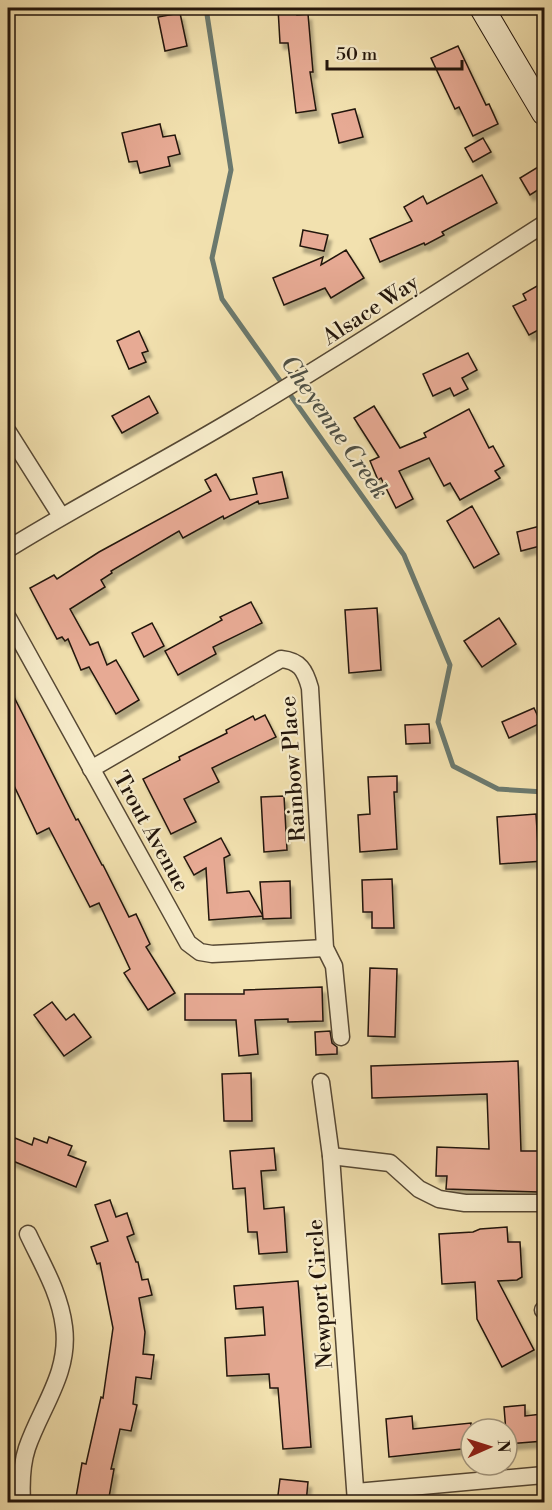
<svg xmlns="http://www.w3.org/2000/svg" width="552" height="1510" viewBox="0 0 552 1510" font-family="'Libre Bodoni',serif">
  <defs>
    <filter id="shadow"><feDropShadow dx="3.5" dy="6" stdDeviation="1.5" flood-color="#0004"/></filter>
  </defs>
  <rect width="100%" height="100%" fill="#f2e1af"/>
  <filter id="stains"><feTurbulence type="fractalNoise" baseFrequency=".00333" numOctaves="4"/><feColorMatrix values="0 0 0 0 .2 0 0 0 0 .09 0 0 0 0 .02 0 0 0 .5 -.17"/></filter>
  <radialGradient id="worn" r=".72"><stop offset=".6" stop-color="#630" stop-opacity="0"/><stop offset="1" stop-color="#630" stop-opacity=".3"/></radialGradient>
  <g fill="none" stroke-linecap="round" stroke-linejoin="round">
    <polyline stroke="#6b796e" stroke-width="5" points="206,8 231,170 212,258 222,299 404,555 450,665 438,722 453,766 498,789 544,792"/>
  </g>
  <g fill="#e7aa94" stroke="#22150b" stroke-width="1.5" filter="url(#shadow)">
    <polygon points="278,8 297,8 297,15 308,14 313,72 310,72 316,110 296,113 288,43 280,43"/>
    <polygon points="180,13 187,46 165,51 158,17"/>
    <polygon points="458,46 486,105 489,104 498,124 473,136 459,107 455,109 431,58"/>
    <polygon points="355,109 363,137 339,143 332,114"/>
    <polygon points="160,124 163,137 175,135 180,154 168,157 170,166 140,173 137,161 129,162 122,133"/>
    <polygon points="483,138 491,152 473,162 465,148"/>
    <polygon points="538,167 544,177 544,186 530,195 520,178"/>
    <polygon points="482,175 497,203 442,232 444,235 425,245 424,243 380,262 370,239 412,221 404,207 423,196 427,204"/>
    <polygon points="303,230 328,235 324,251 300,246"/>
    <polygon points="346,250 364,278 331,298 325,288 284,305 273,278 323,257 321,265"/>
    <polygon points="544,282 544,327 529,335 513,306 526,300 523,294"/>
    <polygon points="139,331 148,351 142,353 146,362 129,369 117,341"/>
    <polygon points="468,353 477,370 462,378 468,389 454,396 450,388 433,396 423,374"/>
    <polygon points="149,396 158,413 122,433 112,416"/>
    <polygon points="374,406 400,448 426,437 424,433 469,409 489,448 493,446 504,466 495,471 500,478 460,500 450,483 444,486 429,458 399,471 413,499 396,508 381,478 378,480 370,461 379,457 354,418"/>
    <polygon points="282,472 288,498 259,504 258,501 224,519 223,516 183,538 179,531 111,571 112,573 101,580 105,587 70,609 90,645 98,642 107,665 116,660 139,700 116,714 89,667 81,670 68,639 65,641 62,637 57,639 30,588 54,575 57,579 99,552 211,491 205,480 216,474 230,500 257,494 253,478"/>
    <polygon points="472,506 499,554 474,568 447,521"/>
    <polygon points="544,525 544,545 521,551 517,532"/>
    <polygon points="251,602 262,623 213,647 216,654 178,675 165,651 222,620 220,617"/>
    <polygon points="377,608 381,670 349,673 345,610"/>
    <polygon points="499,618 516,644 482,667 464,641"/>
    <polygon points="152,623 164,646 144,657 132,633"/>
    <polygon points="8,685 76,820 78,819 102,865 103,865 129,917 136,914 150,944 146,947 175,993 148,1010 124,973 130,969 99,903 90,907 49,828 37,834 8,773"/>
    <polygon points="534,708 541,723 509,738 502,722"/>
    <polygon points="265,715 276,737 212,768 219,782 184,799 196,822 171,834 143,779 180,760 179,757 227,733 226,730 253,716 255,720"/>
    <polygon points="429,724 430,743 406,744 405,725"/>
    <polygon points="397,776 397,792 394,792 397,849 360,852 358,815 370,814 368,777"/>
    <polygon points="284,796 287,850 264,852 261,797"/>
    <polygon points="536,814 538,846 544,845 544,861 500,864 497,817"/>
    <polygon points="221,838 230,855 224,858 227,893 249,891 263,916 209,920 206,868 194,875 184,857"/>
    <polygon points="392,879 394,928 372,928 372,912 363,912 362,880"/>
    <polygon points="290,881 291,918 263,919 260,882"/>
    <polygon points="370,968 397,969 395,1037 368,1036"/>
    <polygon points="322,987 323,1021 288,1022 288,1019 255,1020 258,1054 239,1056 236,1020 185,1020 185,994 244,994 244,990"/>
    <polygon points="52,1002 66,1020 74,1014 91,1037 64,1056 34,1015"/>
    <polygon points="330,1031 332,1043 337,1047 337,1054 316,1055 315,1032"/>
    <polygon points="518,1061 521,1151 538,1151 538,1155 544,1155 544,1184 539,1184 539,1192 446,1189 447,1176 436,1176 437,1147 489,1149 487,1094 372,1098 371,1066"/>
    <polygon points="251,1073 252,1121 224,1121 222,1074"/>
    <polygon points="49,1137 72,1146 68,1155 86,1162 76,1187 8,1159 15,1138 32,1145 34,1138 47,1143"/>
    <polygon points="274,1148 276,1170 261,1171 264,1209 284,1207 287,1252 259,1254 257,1232 248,1232 245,1188 233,1189 230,1151"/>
    <polygon points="110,1200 116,1217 127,1213 134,1234 127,1237 136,1262 138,1262 142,1280 148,1279 152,1295 139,1298 145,1332 143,1354 154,1355 151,1379 136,1377 133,1404 137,1405 131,1431 120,1429 111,1469 114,1469 108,1503 75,1503 82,1463 86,1464 101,1397 103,1398 113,1328 100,1263 97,1264 91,1247 108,1241 95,1205"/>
    <polygon points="507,1227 508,1242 520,1242 522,1277 517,1280 498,1281 534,1350 502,1367 477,1319 475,1282 442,1284 439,1234 473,1232 480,1229"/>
    <polygon points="298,1281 311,1447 283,1449 278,1388 270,1388 269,1374 227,1376 225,1338 265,1335 263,1307 236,1309 234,1286"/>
    <polygon points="525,1405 525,1416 542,1414 544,1441 507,1444 504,1407"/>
    <polygon points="412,1416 413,1429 471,1423 471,1448 389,1457 386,1419"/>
    <polygon points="280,1479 308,1482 306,1503 277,1503"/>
  </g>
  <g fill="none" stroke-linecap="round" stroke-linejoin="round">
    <g stroke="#564834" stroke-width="19">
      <g id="minor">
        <polyline points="8,432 61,516"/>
        <path d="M8 549C82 503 161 463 236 418 341 356 442 289 544 224"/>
        <polyline points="8,618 188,943 200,952 212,954 325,948"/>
        <path d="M91 769 281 659C300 661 305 670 310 688L325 948 334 966 341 1037"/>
        <polyline points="321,1082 331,1156 356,1502"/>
        <polyline points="331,1156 390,1163 419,1189 439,1199 465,1203 544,1203"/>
        <polyline points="543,1310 544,1310"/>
        <polyline points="356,1492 544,1475"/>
        <path d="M22 1502C21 1484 21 1466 27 1448 41 1407 70 1373 64 1327 60 1293 42 1264 28 1234"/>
      </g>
    </g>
    <g stroke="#22150b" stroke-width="26">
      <polyline id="secondary" points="482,8 544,113"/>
    </g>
    <use href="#minor" stroke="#f7eccb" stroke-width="16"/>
    <use href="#secondary" stroke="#f7eccb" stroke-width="24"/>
  </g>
  <g text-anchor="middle" stroke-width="4.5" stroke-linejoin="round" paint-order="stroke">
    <g font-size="22" fill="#22150b" stroke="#f7eccb">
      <text transform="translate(370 309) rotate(-33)" y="8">Alsace Way</text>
      <text transform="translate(292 769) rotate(-94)" y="8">Rainbow Place</text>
      <text transform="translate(152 831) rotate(61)" y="8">Trout Avenue</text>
      <text transform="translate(319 1294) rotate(-94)" y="8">Newport Circle</text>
    </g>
    <g font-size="24" font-style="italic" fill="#4d4f45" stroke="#f7eccb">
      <text transform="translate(335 427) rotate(55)" y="8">Cheyenne Creek</text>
    </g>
  </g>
  <rect width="552" height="1510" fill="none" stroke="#f2e1af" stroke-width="30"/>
  <rect x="9" y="9" width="534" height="1492" fill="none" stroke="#22150b" stroke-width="3"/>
  <rect x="15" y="15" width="522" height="1480" fill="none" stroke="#22150b" stroke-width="1.5"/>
  <g transform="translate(489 1447) rotate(87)"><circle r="28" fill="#f7eccb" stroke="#a2967e" stroke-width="1.5"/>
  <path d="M0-4.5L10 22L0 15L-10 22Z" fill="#8f2418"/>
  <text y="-9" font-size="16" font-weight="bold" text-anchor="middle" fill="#22150b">N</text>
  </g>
  <path d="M327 60v9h135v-9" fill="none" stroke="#22150b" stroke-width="3"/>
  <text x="336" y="60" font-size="18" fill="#22150b" stroke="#f7eccb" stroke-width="4.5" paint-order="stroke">50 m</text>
  <rect width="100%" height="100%" filter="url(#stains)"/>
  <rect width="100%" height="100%" fill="url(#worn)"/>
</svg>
